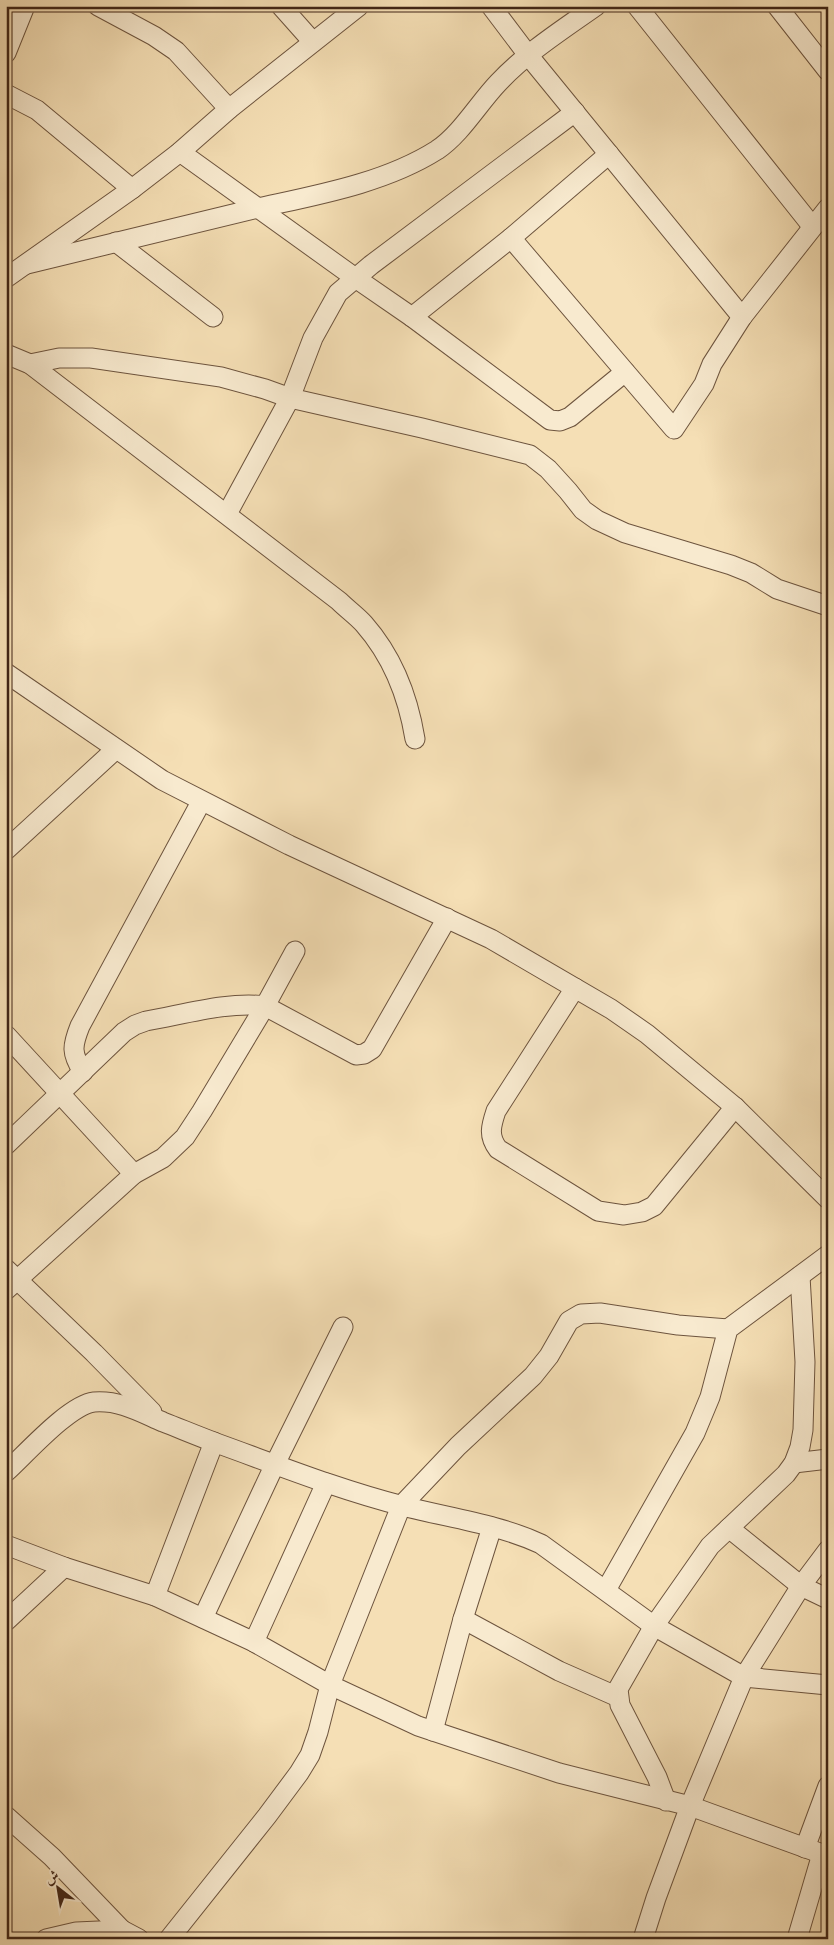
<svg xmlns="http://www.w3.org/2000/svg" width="834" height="1945" viewBox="0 0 834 1945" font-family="'EB Garamond',Amiri,serif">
  <rect width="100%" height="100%" fill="#f5dfb5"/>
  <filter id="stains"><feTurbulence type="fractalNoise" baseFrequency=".004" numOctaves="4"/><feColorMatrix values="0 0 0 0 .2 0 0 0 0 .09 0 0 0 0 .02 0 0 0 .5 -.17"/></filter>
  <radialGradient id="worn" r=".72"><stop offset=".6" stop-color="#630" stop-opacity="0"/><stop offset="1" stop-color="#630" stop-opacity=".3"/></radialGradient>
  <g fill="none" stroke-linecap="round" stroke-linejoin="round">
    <g stroke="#6d543e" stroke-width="21">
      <g id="minor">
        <polyline points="98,6 154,36 176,51 229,109"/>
        <polyline points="281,6 313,42"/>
        <polyline points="491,6 528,55 742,317"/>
        <polyline points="637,6 812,226"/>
        <polyline points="777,6 828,71"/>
        <polyline points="6,53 25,6"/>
        <polyline points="6,94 37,110 132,189"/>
        <polyline points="180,152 354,277 412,317 511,238 609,154"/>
        <polyline points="511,238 674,429 704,384 712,364 742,317 828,208"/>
        <polyline points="116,242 213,317"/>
        <path d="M27 264C104 245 181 226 258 208 317 195 385 183 437 150 461 134 478 104 498 83 526 53 562 30 596 6"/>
        <polyline points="6,278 132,189 180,152 229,109 359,6"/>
        <polyline points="412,317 550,420 560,421 570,417 625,372"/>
        <path d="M6 354 30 364 339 601C347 609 357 616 364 624 393 657 408 696 415 739"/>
        <polyline points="30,364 59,358 91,358 221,377 265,389 290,398 422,428 530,455 548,469 568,491 583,510 597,520 625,533 731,565 751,573 777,589 828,606"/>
        <polyline points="227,514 290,398 313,338 338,293 371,265 575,112"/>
        <polyline points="6,673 162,780 289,845 491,939 611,1009 647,1034 735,1107 828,1199"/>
        <polyline points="6,850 116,749"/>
        <path d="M575 988 496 1111C491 1126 488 1136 498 1149L598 1211 624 1215 642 1212 654 1206 735 1107"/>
        <polyline points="6,1035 134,1174"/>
        <path d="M83 1072C71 1053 72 1046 80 1026L201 802"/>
        <path d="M6 1145 124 1032 135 1025 146 1021C182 1015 229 1001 265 1006L356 1055 364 1054 372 1049 447 918"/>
        <polyline points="6,1269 94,1353 152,1412"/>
        <polyline points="6,1290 134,1174 163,1158 185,1137 202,1111 265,1006 295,951"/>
        <polyline points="794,1463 828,1459"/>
        <path d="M6 1472C26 1454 69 1405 94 1402 120 1400 140 1412 163 1422 181 1429 200 1437 219 1444 280 1466 340 1490 403 1506 449 1518 498 1524 541 1544L654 1626 744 1677 828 1685"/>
        <polyline points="729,1528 801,1586 828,1599"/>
        <polyline points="6,1545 64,1567 155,1596 254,1642 330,1685 418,1726 559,1773 690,1806 828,1856"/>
        <polyline points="606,1590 695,1433 710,1397 728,1329 828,1255"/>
        <polyline points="155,1596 214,1442"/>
        <polyline points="203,1618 275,1464 343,1327"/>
        <polyline points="463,1619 559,1671 618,1697"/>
        <polyline points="6,1621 64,1567"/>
        <polyline points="254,1642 326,1483"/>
        <polyline points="433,1731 463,1619 492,1527"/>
        <polyline points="666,1801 657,1777 620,1705 618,1689 654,1626 710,1546 786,1474 794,1463 800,1447 803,1430 805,1362 800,1276"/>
        <polyline points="6,1816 52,1857 122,1930"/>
        <polyline points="805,1848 828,1786"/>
        <polyline points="46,1939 76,1932 122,1930 139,1939"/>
        <polyline points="169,1939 267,1816 299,1773 310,1755 318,1732 330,1685 401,1506 458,1446 533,1376 549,1356 569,1321 581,1314 600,1313 678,1325 728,1329"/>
        <polyline points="643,1939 656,1898 690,1806 744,1677 801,1586 828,1550"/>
        <polyline points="797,1939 822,1854"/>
      </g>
    </g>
    <use href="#minor" stroke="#f8eacf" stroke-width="19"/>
  </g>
  <rect width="834" height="1945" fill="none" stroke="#f5dfb5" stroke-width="25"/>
  <rect x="8" y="8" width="819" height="1930" fill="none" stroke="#402516" stroke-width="2.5"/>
  <rect x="12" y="12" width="809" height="1920" fill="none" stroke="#402516"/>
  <g transform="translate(58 1888) rotate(329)" stroke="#f8eacf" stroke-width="4" paint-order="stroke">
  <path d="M0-4L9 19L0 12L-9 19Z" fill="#402516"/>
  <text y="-8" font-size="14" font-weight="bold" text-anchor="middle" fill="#402516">ش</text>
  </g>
  <rect width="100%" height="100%" filter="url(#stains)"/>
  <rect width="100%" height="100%" fill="url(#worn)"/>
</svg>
